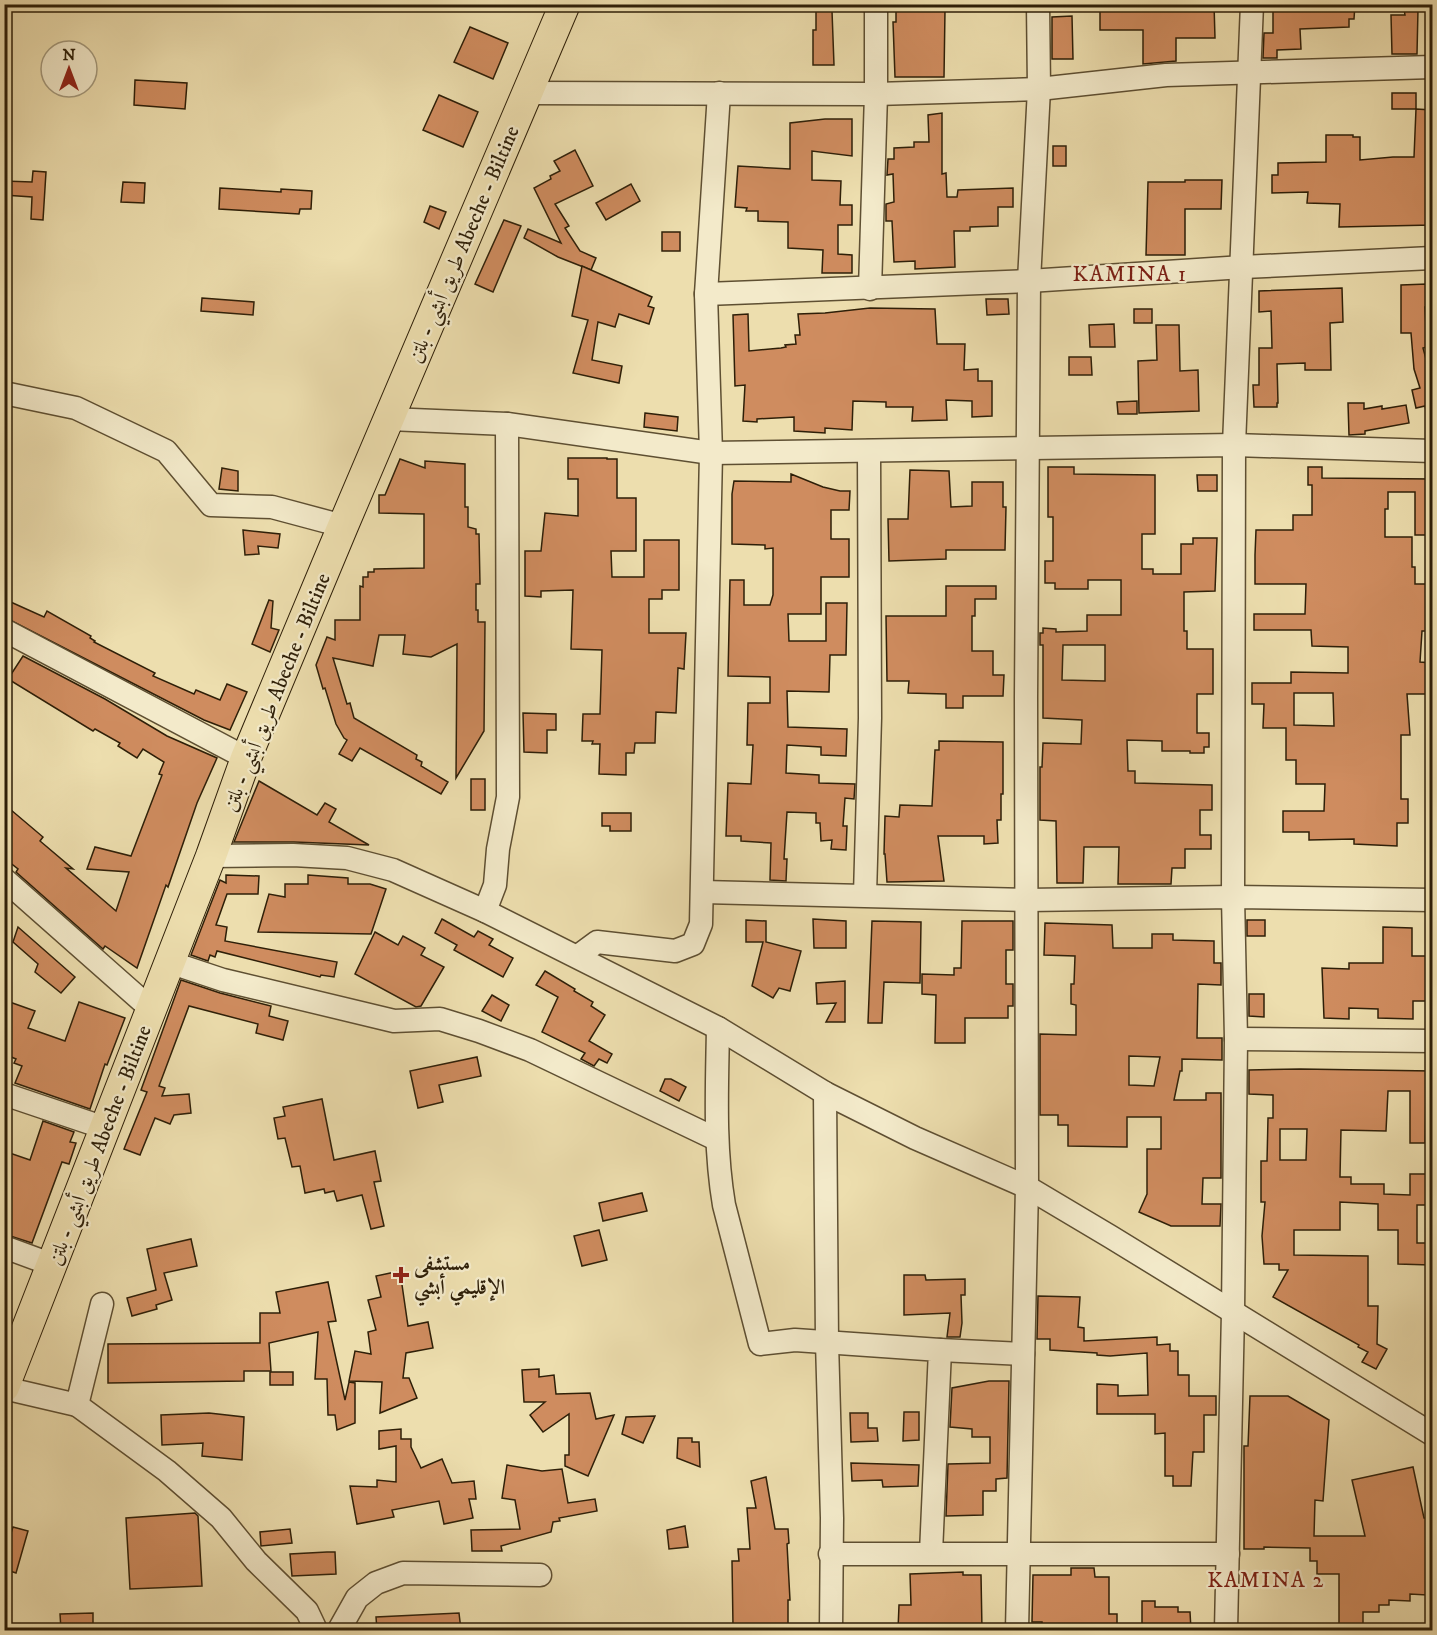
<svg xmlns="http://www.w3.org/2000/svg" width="1437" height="1635" viewBox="0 0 1437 1635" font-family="'IM FELL DW Pica',Amiri,serif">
  <rect width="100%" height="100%" fill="#eddeae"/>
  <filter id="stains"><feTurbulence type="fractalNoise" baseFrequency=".00333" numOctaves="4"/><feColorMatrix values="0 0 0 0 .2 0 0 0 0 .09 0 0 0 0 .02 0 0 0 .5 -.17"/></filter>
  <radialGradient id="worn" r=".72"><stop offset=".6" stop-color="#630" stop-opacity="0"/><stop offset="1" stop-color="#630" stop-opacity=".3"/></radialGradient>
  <g fill="#cf8c5f" stroke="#2e1f08" stroke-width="1.5" fill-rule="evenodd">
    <polygon points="896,4 926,6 926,11 945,10 944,77 895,77 893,22 896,22"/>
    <polygon points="1100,4 1214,4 1215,38 1176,38 1176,61 1143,64 1143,30 1100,30"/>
    <polygon points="1273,4 1355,4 1354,19 1349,19 1349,27 1300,29 1301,49 1277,50 1277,58 1263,58 1264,33 1273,33"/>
    <polygon points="1404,9 1418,9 1417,54 1392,54 1391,15 1405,15"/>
    <polygon points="816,11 832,11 834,65 813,65 813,30 816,30"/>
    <polygon points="1072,16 1073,59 1052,59 1052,17"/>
    <polygon points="470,27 508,43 493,79 454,62"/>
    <polygon points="135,80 187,83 185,109 134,105"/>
    <rect x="1392" y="93" width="24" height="16"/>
    <polygon points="439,95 478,112 463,147 423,130"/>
    <polygon points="1416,109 1432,110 1432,164 1430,164 1432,225 1339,227 1340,204 1307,203 1308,192 1272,193 1272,175 1278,175 1278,163 1326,162 1326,135 1353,135 1353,137 1360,137 1360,160 1393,157 1414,157"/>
    <polygon points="942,113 942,174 946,173 947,197 957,197 958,190 1013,188 1013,207 998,207 998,226 970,227 970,231 954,231 955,267 915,269 915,261 894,262 892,221 886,221 886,204 894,202 893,174 887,175 888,159 894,159 894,148 914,147 914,142 929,142 928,115"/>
    <polygon points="825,119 852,119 852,156 812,151 812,180 841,181 840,205 852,205 852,225 838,225 838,254 852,255 852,273 822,273 823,250 788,248 788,222 758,221 758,211 746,211 747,208 735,207 738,166 790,169 790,123"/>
    <rect x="1053" y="146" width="13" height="20"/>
    <polygon points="575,150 593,186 555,204 569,226 565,228 580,251 596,258 591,270 558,257 524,238 528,229 561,243 534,188 551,179 550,176 560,171 554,161"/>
    <polygon points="33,171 46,172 43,220 31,219 32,197 4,195 4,181 32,182"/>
    <polygon points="1185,180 1222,180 1221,209 1185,209 1185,255 1146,255 1148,182 1185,182"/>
    <polygon points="123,182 145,183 144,203 121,202"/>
    <polygon points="631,184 640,201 606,220 596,203"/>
    <polygon points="220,188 281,192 281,189 312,191 311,209 300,209 299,214 219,209"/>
    <polygon points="430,206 446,212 439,229 424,222"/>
    <polygon points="504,220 521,226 493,292 475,284"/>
    <rect x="662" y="232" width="18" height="19"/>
    <polygon points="582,266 652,297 648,306 654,308 649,324 619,314 615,327 598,322 592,360 622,366 619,383 573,373 588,320 572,316"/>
    <polygon points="1427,284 1429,307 1425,307 1427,347 1423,348 1432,381 1432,418 1428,418 1425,406 1416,408 1412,390 1420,388 1414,369 1411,333 1401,333 1401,285"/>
    <polygon points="1342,288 1343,322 1330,323 1331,370 1305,370 1305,363 1277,364 1278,403 1277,403 1277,407 1254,407 1253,385 1259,385 1259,348 1272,348 1271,311 1259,312 1259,291"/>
    <polygon points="202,298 254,302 253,315 201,311"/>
    <polygon points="986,299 1008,299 1009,314 987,315"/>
    <polygon points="870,308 935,309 937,344 965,344 964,370 978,369 978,381 992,381 992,416 972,417 972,401 946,400 947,420 912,421 913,407 886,407 886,402 853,401 852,430 825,428 825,433 794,431 794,417 757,419 757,422 743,421 745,385 735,386 733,315 748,314 749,351 781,348 786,347 785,345 796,344 795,335 800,335 798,314 825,313"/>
    <rect x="1134" y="309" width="18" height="14"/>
    <polygon points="1114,324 1115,347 1090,347 1089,325"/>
    <polygon points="1156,325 1179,325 1180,371 1198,370 1199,411 1139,413 1138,361 1157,360"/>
    <polygon points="1069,357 1091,357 1092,375 1069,375"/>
    <polygon points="1137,401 1137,414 1118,414 1117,402"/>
    <polygon points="1348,403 1364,403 1364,409 1382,406 1382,409 1406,405 1409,423 1365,431 1365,434 1349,435"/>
    <polygon points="645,413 678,417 677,431 644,427"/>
    <polygon points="568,458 607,458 607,459 617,459 617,498 636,498 636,551 611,551 612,577 644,577 644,540 679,540 679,590 662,590 662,599 649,599 649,633 686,633 684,669 678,668 676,713 656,712 655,743 635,743 634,753 626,753 626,775 599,774 600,744 592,744 593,741 582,741 583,714 600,714 602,650 571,649 573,590 541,591 541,597 525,596 525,551 541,551 545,513 578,516 578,479 568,479"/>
    <polygon points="400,459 425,468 425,461 465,464 465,507 468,507 468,527 476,529 476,534 479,534 480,584 476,584 476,610 478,610 478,622 485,622 484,731 456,778 457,644 431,657 403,654 405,635 379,635 373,666 333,658 347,704 350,703 354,718 417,755 416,759 422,762 421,766 448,782 441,794 360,748 352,761 339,754 347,740 344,738 336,724 325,688 323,689 316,665 327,637 335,640 335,620 360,620 360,586 363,587 363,577 368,577 368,572 374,572 374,569 424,568 424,514 379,513 379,495 385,495"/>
    <path d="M1048 467H1074V474L1155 475V534H1142V569H1153V574H1181V544H1193V538H1217L1215 591 1184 592V631H1187V649H1213V694H1197V733H1209V747H1204V753H1190V751H1162V741L1127 740 1128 771H1135V783L1212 785V810H1200V835H1211V849H1185V868H1172L1171 884H1118L1119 847H1084L1083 883H1057L1056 821 1040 820V767H1042L1043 743 1081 744 1082 720 1043 718V645H1040V633H1043V628L1056 629V632L1087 631V615H1121V580H1088V589H1055V583H1045V561H1053V517H1048ZM1063 645H1105V681L1062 680Z"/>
    <path d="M1308 467H1322V478L1432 479V535H1415V492H1388V509H1385V537H1412V567H1415V584H1432V607H1428L1427 631H1422L1420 662 1432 663V694H1407L1410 735H1401V799H1408V823H1397V846L1354 844V839L1309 840V832H1283V811H1324L1325 784H1296V760H1286V728H1263L1264 704H1252V683H1291V672L1348 673V647L1312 646 1311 630H1254V614H1305L1306 584H1255V555L1256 530H1293V515H1312V485H1308ZM1294 693H1333L1334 726 1294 725Z"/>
    <polygon points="222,468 238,471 238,491 219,489"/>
    <polygon points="910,470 949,471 951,507 972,506 972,482 1003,482 1003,507 1006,507 1005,550 946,550 946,559 889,561 888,519 908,519"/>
    <polygon points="791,474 823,487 840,491 850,491 849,510 831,510 831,539 849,539 849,577 821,577 821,614 788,614 789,641 826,641 826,603 847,603 846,655 830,655 829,692 787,691 788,727 847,729 846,756 821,755 821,747 787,745 786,773 819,775 819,783 855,784 854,799 845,798 843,826 847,826 846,850 831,849 832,840 821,841 820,823 816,823 816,813 787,812 784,859 787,859 786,881 770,880 771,843 741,841 741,836 726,836 728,783 751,784 753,745 747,745 748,703 770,703 770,677 728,676 730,580 744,580 744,605 770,605 773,595 773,548 765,549 765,545 732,544 732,494 734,481 791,482"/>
    <polygon points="1197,475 1217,475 1217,491 1198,491"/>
    <polygon points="243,530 280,534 278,548 258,546 259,554 245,555"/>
    <polygon points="946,586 996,586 996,599 975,599 975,616 972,616 972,651 993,651 993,675 1004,675 1003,696 963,696 963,708 946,708 946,694 908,693 909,681 887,681 886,616 946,616"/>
    <polygon points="4,599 44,617 47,611 91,636 90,638 95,641 94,642 155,673 153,676 194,694 196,690 220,700 227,684 247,692 230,730 204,720 4,617"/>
    <polygon points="269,600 273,601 271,628 279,630 270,652 252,644"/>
    <polygon points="23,656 105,699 167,736 217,758 197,803 168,887 166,885 137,968 105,946 103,949 16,872 18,869 4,858 4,804 43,837 40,841 73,869 66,868 116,911 129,872 87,869 95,847 131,856 162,775 159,774 164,762 143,749 137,758 118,746 120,743 95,729 93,731 8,679"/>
    <polygon points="523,713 556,714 556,730 547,730 547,753 524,752"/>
    <polygon points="939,741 1003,742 1003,794 1001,794 1001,820 997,820 998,843 984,844 984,836 938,836 944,881 887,882 885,854 884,854 885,816 899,817 900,805 932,806 935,750 939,750"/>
    <rect x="471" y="779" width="14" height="31"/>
    <polygon points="259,781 317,815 325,803 336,809 329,822 369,845 294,842 234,842"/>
    <polygon points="602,813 631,813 631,831 610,831 610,826 602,826"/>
    <polygon points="226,875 259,876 258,894 227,894 216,925 227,927 225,941 337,962 334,977 321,975 320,977 217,951 215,957 210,955 208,961 191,955 220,880 226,883"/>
    <polygon points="308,875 348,878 348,884 370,884 386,889 371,934 258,932 269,894 285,897 285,884 308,884"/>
    <polygon points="442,919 474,937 478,931 493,939 489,945 513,958 503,977 454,950 457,945 435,933"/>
    <polygon points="813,919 846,921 846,948 814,948"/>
    <polygon points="746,920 766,921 766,942 801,951 790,991 779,988 773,998 752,986 763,942 746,942"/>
    <rect x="1247" y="920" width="18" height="16"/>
    <polygon points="872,921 921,922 920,983 884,982 882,1023 868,1023"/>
    <polygon points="962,921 1013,921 1013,950 1006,950 1006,984 1013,984 1013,1006 1008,1006 1008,1018 965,1018 965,1043 935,1043 936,995 922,994 922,974 954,975 954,968 961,968"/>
    <path d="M1045 923 1112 925 1113 948H1152V934H1173V940L1214 941V963H1221V985L1198 984 1197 1038H1222V1060L1182 1059V1071H1180L1174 1100H1206V1093H1221V1178H1203L1202 1204H1221L1220 1226H1171L1139 1212 1147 1194V1149H1161V1117H1127V1147L1068 1146V1125H1058V1115H1040V1034L1076 1035V1005L1071 1004V984H1074L1075 956 1044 955ZM1129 1056 1160 1057 1154 1086 1129 1085Z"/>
    <polygon points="18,927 75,977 61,993 35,972 38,964 13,942"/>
    <polygon points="1383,927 1412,928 1412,956 1432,956 1432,1001 1413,1001 1413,1019 1378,1018 1378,1009 1349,1008 1349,1019 1324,1018 1322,968 1349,969 1349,963 1383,963"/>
    <polygon points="375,932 398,945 403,936 425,948 421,955 444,967 421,1006 416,1007 355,974"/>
    <polygon points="545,971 575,989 574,991 593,1002 591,1006 605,1015 589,1041 612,1054 607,1063 599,1059 594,1066 581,1059 585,1053 542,1032 558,997 536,985"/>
    <polygon points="181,980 220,993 271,1006 269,1016 288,1021 283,1040 256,1033 258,1024 189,1006 159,1086 165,1088 162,1096 189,1094 191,1113 174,1115 170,1124 155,1118 140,1155 124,1149 147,1092 141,1090"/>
    <polygon points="845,981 845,1022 826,1022 836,1003 817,1004 816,983"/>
    <polygon points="1249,994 1264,994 1264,1017 1249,1016"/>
    <polygon points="492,995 509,1005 501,1021 482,1011"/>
    <polygon points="4,1000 35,1011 28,1028 65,1041 79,1002 125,1018 107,1065 105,1064 90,1109 15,1083 22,1066 14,1063 16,1059 4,1054"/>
    <polygon points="477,1057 481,1076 439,1085 443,1102 418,1108 410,1071"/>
    <path d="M1300 1069 1432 1071V1091H1426L1425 1143H1410V1091H1388L1386 1131 1341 1130 1340 1177H1351V1184H1384V1194L1410 1195V1174H1427V1178H1432L1431 1205H1417V1243H1430V1265L1398 1264V1230H1378V1204L1340 1202V1230H1294V1255L1368 1256V1306H1378L1377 1344 1387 1349 1376 1369 1362 1362 1368 1352 1358 1347 1359 1345 1273 1297 1288 1270H1279V1264H1264L1262 1236 1265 1202H1261V1161H1267L1268 1118H1273V1095L1249 1094V1070ZM1280 1129H1307L1306 1160H1280Z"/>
    <polygon points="665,1079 671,1079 686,1087 679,1101 660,1091"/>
    <polygon points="322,1099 334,1160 375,1151 381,1181 374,1182 384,1226 371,1229 362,1195 337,1201 334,1191 325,1193 324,1189 305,1193 300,1166 292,1167 285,1138 278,1139 274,1118 285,1116 283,1107"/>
    <polygon points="43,1121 74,1132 70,1142 76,1143 69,1164 62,1162 32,1243 4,1234 4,1151 30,1160"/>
    <polygon points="642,1193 647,1211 603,1221 599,1203"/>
    <polygon points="599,1230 607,1260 582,1266 574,1236"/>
    <polygon points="191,1239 197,1266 164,1273 172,1300 156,1305 157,1309 132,1316 127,1298 156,1290 147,1249"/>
    <polygon points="400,1271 408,1326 428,1322 433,1348 406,1353 403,1378 409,1378 417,1398 380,1413 382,1382 349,1381 355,1351 371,1354 368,1332 376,1330 368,1300 381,1297 376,1276"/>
    <polygon points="904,1275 925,1275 926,1280 965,1279 965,1295 961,1295 962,1323 960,1337 947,1337 950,1313 904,1315"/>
    <polygon points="328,1282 336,1321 328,1322 345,1400 349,1382 355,1383 355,1423 337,1430 335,1415 328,1415 327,1379 315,1379 318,1332 269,1343 271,1371 244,1371 244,1381 108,1383 108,1344 260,1343 260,1313 280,1313 276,1292"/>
    <polygon points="1038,1296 1080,1297 1078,1327 1084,1328 1084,1341 1157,1337 1157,1345 1170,1344 1170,1351 1178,1351 1178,1375 1189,1375 1189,1396 1216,1396 1216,1415 1204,1415 1204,1452 1193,1452 1191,1486 1173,1486 1173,1476 1165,1476 1165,1433 1155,1434 1155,1414 1097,1414 1097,1384 1118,1385 1118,1396 1148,1395 1147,1353 1110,1356 1097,1355 1097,1353 1050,1350 1050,1339 1037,1339"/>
    <polygon points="539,1369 539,1377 554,1375 556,1394 590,1393 596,1419 614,1415 588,1476 565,1466 565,1455 569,1455 569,1414 543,1432 530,1415 545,1402 524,1402 522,1370"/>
    <rect x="270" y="1372" width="23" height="13"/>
    <polygon points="989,1381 1009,1381 1007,1478 996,1479 996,1491 983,1491 983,1515 946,1516 948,1464 990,1463 990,1437 972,1437 972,1429 950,1427 952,1388"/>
    <polygon points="1250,1396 1288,1396 1329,1420 1323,1501 1315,1500 1314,1536 1365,1536 1352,1480 1413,1467 1424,1518 1427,1518 1427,1595 1410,1594 1410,1601 1389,1600 1389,1605 1379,1605 1379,1612 1363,1612 1363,1630 1339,1630 1339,1574 1317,1574 1317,1561 1310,1561 1310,1548 1264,1547 1264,1549 1244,1549 1244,1446 1248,1446"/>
    <polygon points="904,1412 919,1412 919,1440 903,1441"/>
    <polygon points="209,1413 244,1417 242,1460 202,1456 203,1443 162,1445 161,1415"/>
    <polygon points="850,1413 868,1413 868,1428 877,1428 878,1441 851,1442"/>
    <polygon points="655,1416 643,1443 622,1434 626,1417"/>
    <polygon points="401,1429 401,1439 411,1439 411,1447 421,1468 442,1459 452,1483 474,1481 476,1499 469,1499 473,1518 444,1524 439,1501 392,1510 394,1517 357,1524 350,1486 377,1487 377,1480 396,1482 396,1446 379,1449 379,1431"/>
    <polygon points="678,1438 692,1438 692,1442 699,1442 700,1467 677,1458"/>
    <polygon points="851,1463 919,1465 918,1486 883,1487 882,1480 852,1481"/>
    <polygon points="507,1465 542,1471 562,1469 568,1503 595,1499 597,1511 559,1518 560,1521 553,1522 551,1532 501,1546 502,1551 472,1551 471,1530 520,1529 515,1500 502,1498"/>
    <polygon points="766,1477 775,1529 788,1529 789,1543 787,1544 790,1600 788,1600 788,1630 745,1630 745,1626 733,1626 732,1561 739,1561 738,1549 750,1549 747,1508 756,1508 751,1481"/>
    <polygon points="195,1513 198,1516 202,1586 130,1589 126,1518"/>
    <polygon points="685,1526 688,1547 669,1549 667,1530"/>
    <polygon points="13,1527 28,1531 16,1573 4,1569 4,1555"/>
    <polygon points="290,1529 292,1543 261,1546 260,1532"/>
    <polygon points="327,1552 335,1552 336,1574 292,1576 290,1554"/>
    <polygon points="1071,1568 1094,1568 1095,1577 1109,1577 1109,1614 1117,1614 1117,1630 1042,1630 1042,1622 1032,1622 1033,1575 1071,1575"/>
    <polygon points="963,1572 963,1575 981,1575 982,1630 898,1630 899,1605 911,1605 910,1574"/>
    <polygon points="1142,1601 1155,1601 1155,1607 1178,1607 1178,1612 1190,1612 1191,1630 1142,1630"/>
    <polygon points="93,1613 93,1630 61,1630 60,1614"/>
    <polygon points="459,1613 461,1630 377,1630 376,1617"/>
  </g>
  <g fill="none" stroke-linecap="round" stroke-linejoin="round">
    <g stroke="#5e4f32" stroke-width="25">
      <g id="minor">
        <polyline points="528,93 876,94 1039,89 1166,75 1432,67"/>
        <polyline points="870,289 876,94 876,4"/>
        <polyline points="706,294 1029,281 1243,267 1432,258"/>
        <polyline points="4,393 76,408 166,451 211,505 272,507 343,526"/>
        <polyline points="389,419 507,424 711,453 1234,445 1432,451"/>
        <polyline points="4,630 246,758"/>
        <polyline points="211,856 293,855 347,858 393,870 485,911 718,1028 825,1093 915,1138 1027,1187 1111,1237 1432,1434"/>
        <polyline points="4,879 151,1009"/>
        <polyline points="703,892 1027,900 1233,897 1432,900"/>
        <polyline points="865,895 870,718 869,451"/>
        <polyline points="485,911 495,885 498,849 508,797 507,424"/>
        <polyline points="578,956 597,942 675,951 693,944 701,924 711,453 706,294 719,93"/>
        <polyline points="169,962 223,980 394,1021 440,1019 479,1031 530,1050 716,1139"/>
        <path d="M718 1028C717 1088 714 1146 724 1205L760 1344 795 1340 940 1350 931 1553"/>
        <polyline points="1236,1039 1432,1041"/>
        <polyline points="825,1093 827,1342 832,1518 831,1630"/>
        <polyline points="4,1094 105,1128"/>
        <polyline points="4,1247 53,1265"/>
        <polyline points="940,1350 1023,1354"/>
        <polyline points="4,1388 77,1405 102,1304"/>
        <polyline points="77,1405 167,1471 221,1518 256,1561 307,1611 316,1630"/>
        <polyline points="830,1554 1228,1554"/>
        <polyline points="339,1630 357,1598 376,1583 403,1573 540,1575"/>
        <polyline points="1017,1630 1027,1187 1026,698 1029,281 1039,89 1038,4"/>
        <polyline points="1226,1630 1233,1312 1236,1039 1233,897 1234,445 1252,4"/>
      </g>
    </g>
    <g stroke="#2e1f08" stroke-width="32">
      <polyline id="major" points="4,1387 211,856 246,758 343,526 565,4"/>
    </g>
    <use href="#minor" stroke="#f3eaca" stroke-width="22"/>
    <use href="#major" stroke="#eddeae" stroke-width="30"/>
  </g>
  <path fill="#8f2418" stroke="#f3eaca" stroke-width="2" d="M398 1266h6v6h6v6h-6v6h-6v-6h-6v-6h6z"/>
  <g text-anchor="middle" stroke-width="4.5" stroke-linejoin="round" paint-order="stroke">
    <g font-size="21" fill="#2e1f08" stroke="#f3eaca">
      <text transform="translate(463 244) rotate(-67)" y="7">طريق أبشي - بلتن Abeche - Biltine</text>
      <text transform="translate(276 692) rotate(-68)" y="7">طريق أبشي - بلتن Abeche - Biltine</text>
      <text transform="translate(99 1145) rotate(-69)" y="7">طريق أبشي - بلتن Abeche - Biltine</text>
    </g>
    <g font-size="21" font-weight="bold" fill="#2e1f08" stroke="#f3eaca" text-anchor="start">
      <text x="414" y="1270">مستشفى<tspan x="414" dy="24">الإقليمي أبشي</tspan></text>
    </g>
    <g font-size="22" letter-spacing="1.5" fill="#7a1f14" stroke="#f3eaca">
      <text x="1130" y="281">KAMINA 1</text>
      <text x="1266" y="1587">KAMINA 2</text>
    </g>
  </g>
  <rect width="1437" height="1635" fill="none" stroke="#eddeae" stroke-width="24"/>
  <rect x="6" y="6" width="1425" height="1623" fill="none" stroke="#2e1f08" stroke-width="3"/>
  <rect x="12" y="12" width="1413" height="1611" fill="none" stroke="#2e1f08" stroke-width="1.5"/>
  <g transform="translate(69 69)"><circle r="28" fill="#f3eaca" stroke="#a4997c" stroke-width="1.5"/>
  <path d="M0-4.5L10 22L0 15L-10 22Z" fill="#8f2418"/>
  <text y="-9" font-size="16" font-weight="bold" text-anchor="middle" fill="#2e1f08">N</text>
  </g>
  <rect width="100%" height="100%" filter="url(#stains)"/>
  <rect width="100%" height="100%" fill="url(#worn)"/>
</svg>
